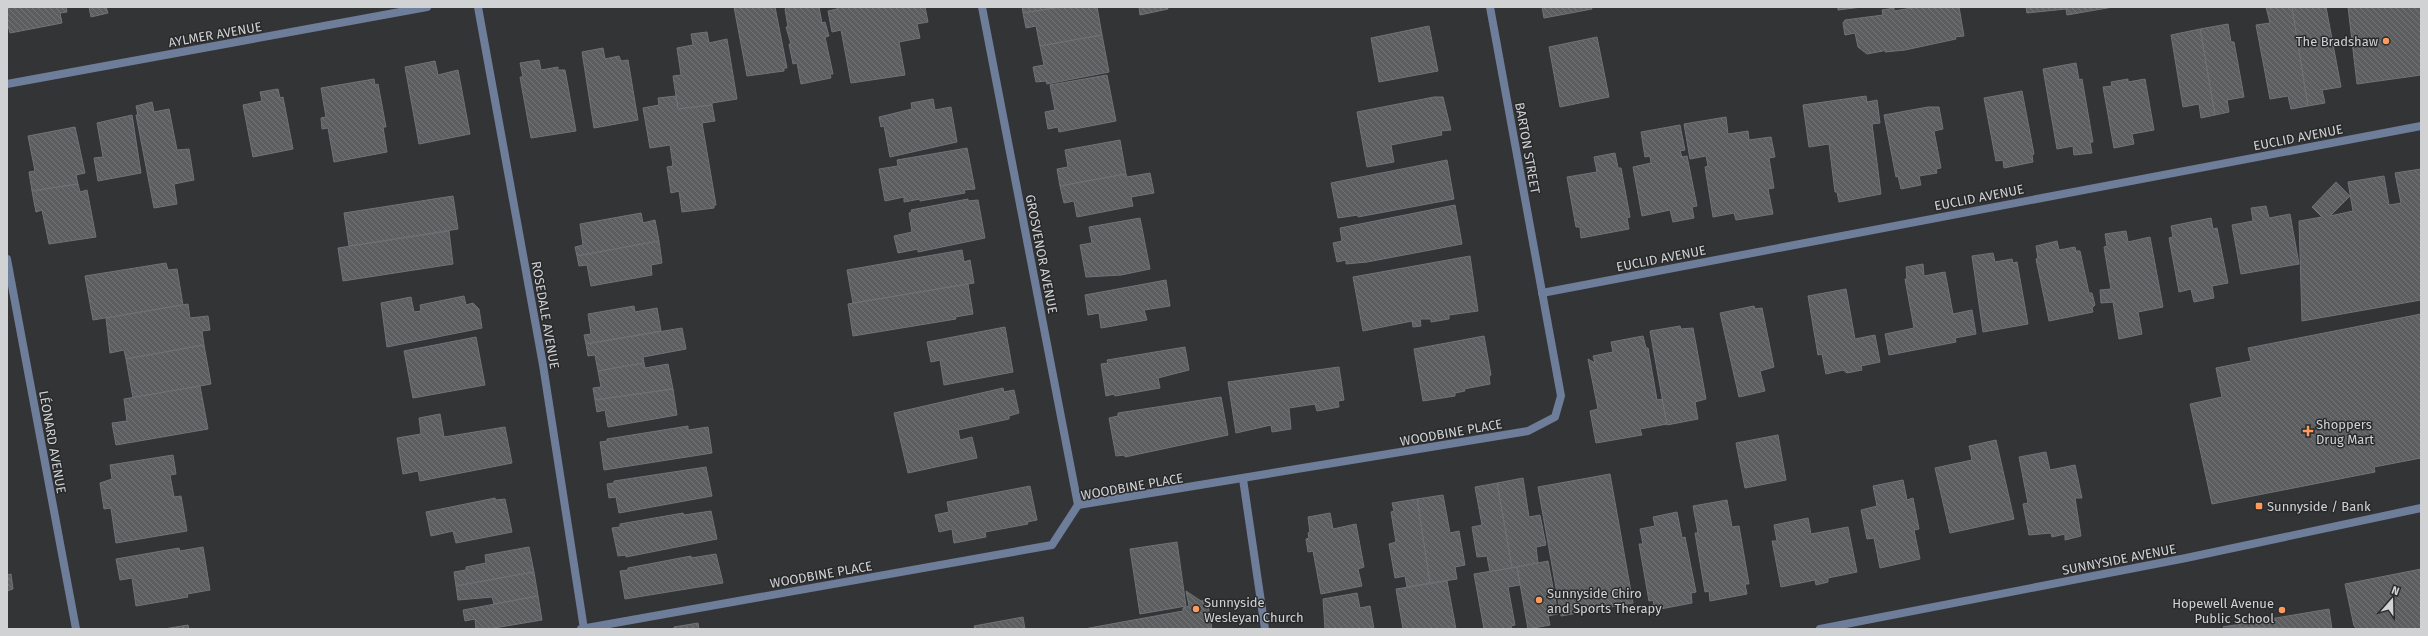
<svg xmlns="http://www.w3.org/2000/svg" width="2428" height="636" viewBox="0 0 2428 636" font-family="'Fira Sans',sans-serif">
  <defs>
    <pattern id="building-back-hatch" width="6" height="6" patternUnits="userSpaceOnUse"><rect width="6" height="6" fill="#5c5e60"/><path d="M-1 5l2 2M0 0l6 6M5-1l2 2" fill="none" stroke="#727476"/></pattern>
  </defs>
  <rect width="100%" height="100%" fill="#333436"/>
  <g fill="url(#building-back-hatch)" stroke="#707275">
    <polygon points="7,7 66,7 67,12 60,13 62,23 10,33 7,22"/>
    <polygon points="89,7 106,7 108,13 91,17"/>
    <polygon points="734,7 775,7 787,68 784,68 784,71 747,76"/>
    <polygon points="787,7 819,7 822,23 825,22 829,36 825,37 833,74 830,74 831,78 801,84 797,63 793,64 789,44 791,44 786,27 788,27 785,9"/>
    <polygon points="837,7 925,7 928,22 917,24 920,38 899,42 905,75 851,83 841,30 832,32 828,11 837,9"/>
    <polygon points="1022,7 1062,7 1023,13"/>
    <polygon points="1062,7 1097,7 1102,35 1040,46 1036,26 1026,28 1023,13"/>
    <polygon points="1139,7 1167,7 1168,9 1140,15"/>
    <polygon points="1542,7 1591,7 1592,9 1544,18"/>
    <polygon points="1838,7 1862,7 1838,10"/>
    <polygon points="1918,7 1959,7 1964,36 1955,37 1956,39 1905,50 1885,52 1885,49 1883,51 1867,54 1858,47 1855,33 1845,35 1843,23 1845,20 1883,15 1882,10 1894,8 1894,11"/>
    <polygon points="2026,7 2113,7 2067,15 2066,9 2027,13"/>
    <polygon points="2266,7 2292,7 2308,106 2291,109 2288,96 2270,99 2256,25 2270,23"/>
    <polygon points="2292,7 2326,7 2341,87 2322,90 2325,103 2308,106"/>
    <polygon points="2348,7 2421,7 2421,75 2357,84"/>
    <polygon points="2228,24 2231,42 2234,42 2244,97 2227,100 2229,112 2215,115 2200,29"/>
    <polygon points="1429,26 1438,71 1379,82 1371,38"/>
    <polygon points="2200,29 2215,115 2201,118 2199,104 2183,107 2171,35"/>
    <polygon points="707,32 709,43 727,39 737,99 712,103 712,105 678,109 673,76 681,75 677,48 693,45 691,34"/>
    <polygon points="1102,35 1109,72 1047,84 1046,81 1036,82 1033,67 1044,65 1040,46"/>
    <polygon points="1597,37 1609,97 1560,107 1549,47"/>
    <polygon points="603,48 605,59 619,56 621,61 628,60 638,120 594,128 582,52"/>
    <polygon points="539,60 541,70 558,67 558,70 565,70 576,131 531,138 520,77 523,77 520,63"/>
    <polygon points="435,61 438,75 458,70 470,134 419,144 405,67"/>
    <polygon points="2076,63 2079,80 2082,79 2093,142 2090,142 2092,153 2074,155 2073,146 2057,149 2043,69"/>
    <polygon points="1107,75 1116,121 1059,132 1058,127 1048,129 1045,112 1055,110 1050,85"/>
    <polygon points="374,79 375,85 378,84 386,127 383,127 387,152 334,162 328,128 322,129 321,118 326,117 321,88"/>
    <polygon points="2128,79 2128,82 2145,79 2154,130 2132,134 2134,144 2114,148 2103,87 2112,86 2111,82"/>
    <polygon points="278,89 280,98 283,97 293,149 253,157 243,105 262,101 260,92"/>
    <polygon points="2022,91 2034,154 2032,155 2033,162 2004,168 2003,160 1996,161 1984,98"/>
    <polygon points="676,96 678,109 712,105 715,121 702,123 716,205 714,205 714,208 682,212 679,191 671,193 667,167 673,166 670,145 650,148 643,108 659,105 658,98"/>
    <polygon points="1866,96 1867,102 1877,100 1880,123 1872,124 1881,194 1839,202 1837,192 1835,192 1829,144 1809,147 1803,105"/>
    <polygon points="1434,97 1443,97 1451,130 1441,131 1442,135 1391,145 1394,162 1367,167 1357,112"/>
    <polygon points="933,99 935,110 951,107 957,142 890,157 884,126 881,127 879,117 912,109 911,103"/>
    <polygon points="152,102 154,112 169,109 177,150 189,149 194,180 174,184 177,204 154,208 136,115 138,115 136,106"/>
    <polygon points="1928,107 1939,107 1943,129 1934,131 1941,168 1936,169 1937,173 1919,176 1921,185 1901,189 1898,176 1896,177 1884,115"/>
    <polygon points="132,115 141,173 98,181 94,158 103,157 97,123"/>
    <polygon points="1726,117 1728,134 1748,131 1749,140 1771,137 1775,157 1769,158 1774,188 1768,189 1773,214 1736,220 1734,213 1713,217 1705,167 1708,166 1706,156 1690,159 1684,124"/>
    <polygon points="1680,125 1685,150 1680,151 1682,157 1687,156 1697,206 1692,207 1694,218 1673,222 1670,210 1642,216 1633,167 1651,163 1650,156 1645,157 1641,132"/>
    <polygon points="75,127 85,173 76,175 78,184 32,191 29,172 35,171 28,136"/>
    <polygon points="1120,140 1126,174 1060,186 1057,169 1068,167 1065,150"/>
    <polygon points="967,148 975,189 964,190 965,193 920,201 920,199 904,202 904,197 885,201 879,169 898,166 897,160"/>
    <polygon points="1615,153 1618,168 1621,168 1630,217 1627,218 1629,229 1581,238 1580,227 1576,227 1567,177 1597,172 1594,157"/>
    <polygon points="1447,160 1454,199 1358,217 1358,215 1338,218 1331,183"/>
    <polygon points="2421,169 2421,300 2302,321 2299,221 2322,217 2312,207 2336,182 2350,196 2330,216 2353,211 2348,182 2384,176 2389,205 2401,203 2395,173"/>
    <polygon points="1150,173 1154,193 1131,197 1133,206 1077,217 1074,201 1064,203 1060,186 1126,174 1127,177"/>
    <polygon points="78,184 80,192 87,190 96,237 49,244 42,210 36,212 32,191"/>
    <polygon points="453,196 458,229 349,246 344,213"/>
    <polygon points="968,199 968,201 978,200 985,238 918,252 918,249 898,253 894,236 912,232 909,213 912,212 911,210"/>
    <polygon points="1455,205 1462,244 1367,262 1346,264 1346,260 1337,262 1333,243 1342,241 1340,228"/>
    <polygon points="2266,206 2269,218 2290,214 2299,264 2241,274 2232,225 2253,221 2251,208"/>
    <polygon points="641,213 643,223 655,220 659,241 577,256 575,247 583,245 580,224"/>
    <polygon points="1140,218 1150,269 1121,275 1086,277 1080,245 1092,243 1089,227"/>
    <polygon points="2211,218 2213,229 2217,228 2228,283 2212,286 2214,298 2194,302 2191,289 2179,292 2169,238 2173,237 2171,226"/>
    <polygon points="449,231 453,264 343,281 338,248"/>
    <polygon points="2126,231 2128,242 2150,237 2163,307 2138,312 2142,334 2119,339 2113,302 2101,303 2100,290 2111,289 2104,247 2107,246 2105,234"/>
    <polygon points="659,241 662,263 651,265 652,275 591,286 587,265 579,266 577,256"/>
    <polygon points="2057,241 2059,250 2075,247 2076,251 2080,251 2089,293 2092,293 2095,305 2092,308 2093,312 2049,321 2036,259 2038,258 2036,246"/>
    <polygon points="962,250 964,262 970,260 974,283 853,303 847,270"/>
    <polygon points="1993,253 1995,262 2012,259 2013,263 2017,262 2028,324 1983,332 1972,256"/>
    <polygon points="1470,256 1478,311 1449,315 1449,319 1431,322 1431,319 1420,319 1421,326 1413,327 1412,321 1363,331 1353,277"/>
    <polygon points="166,263 168,270 177,269 183,305 93,320 85,276"/>
    <polygon points="1923,264 1924,276 1945,272 1953,314 1972,310 1976,334 1955,338 1956,342 1889,355 1885,334 1914,328 1905,279 1907,279 1906,267"/>
    <polygon points="1166,280 1170,306 1144,310 1147,320 1101,328 1099,313 1088,315 1085,295"/>
    <polygon points="968,284 973,314 955,317 956,319 853,336 848,304"/>
    <polygon points="1846,289 1855,339 1875,335 1880,362 1861,366 1862,370 1847,373 1843,370 1826,374 1822,354 1818,355 1808,296"/>
    <polygon points="464,296 466,305 473,303 479,309 482,328 387,347 381,303 411,297 414,312 421,311 420,305"/>
    <polygon points="188,304 190,318 208,316 210,330 202,331 204,345 126,359 124,350 110,353 106,318"/>
    <polygon points="634,306 635,312 657,308 661,331 586,344 584,335 591,334 588,314"/>
    <polygon points="1754,306 1755,309 1762,308 1774,367 1760,371 1765,391 1739,397 1720,313"/>
    <polygon points="2421,314 2421,458 2374,467 2375,472 2212,504 2190,404 2222,397 2216,368 2251,361 2248,348"/>
    <polygon points="1680,326 1681,329 1693,328 1706,399 1695,402 1698,419 1667,425 1650,331"/>
    <polygon points="1005,327 1013,372 944,385 940,360 931,362 927,342"/>
    <polygon points="682,328 686,349 643,357 644,363 598,371 595,355 588,356 586,344"/>
    <polygon points="1484,336 1491,375 1489,376 1490,384 1464,389 1465,391 1455,393 1455,396 1423,401 1414,349"/>
    <polygon points="1643,336 1646,348 1648,348 1657,400 1662,399 1667,424 1640,429 1642,435 1596,443 1590,411 1598,409 1588,359 1595,363 1593,356 1613,352 1611,342"/>
    <polygon points="476,337 485,385 413,398 404,351"/>
    <polygon points="204,345 211,384 133,398 126,359"/>
    <polygon points="1185,347 1189,370 1158,378 1160,388 1115,396 1114,394 1106,396 1101,364 1108,363 1107,360"/>
    <polygon points="644,363 645,368 668,364 673,389 595,400 593,388 601,387 598,371"/>
    <polygon points="1339,367 1344,400 1338,401 1339,407 1317,411 1315,404 1289,408 1291,429 1272,432 1271,425 1236,433 1228,382"/>
    <polygon points="200,386 208,429 116,445 112,423 127,421 124,399"/>
    <polygon points="1003,388 1004,392 1014,390 1019,413 1009,416 1009,419 958,430 960,440 972,437 977,458 908,473 894,413"/>
    <polygon points="673,389 677,415 608,427 605,410 597,412 595,400"/>
    <polygon points="1221,397 1228,435 1125,457 1125,455 1116,456 1109,418 1118,416 1118,413"/>
    <polygon points="440,414 444,437 505,427 512,463 420,481 418,471 403,474 397,438 421,434 419,418"/>
    <polygon points="688,426 688,430 708,427 712,453 604,470 600,442 607,441 607,439"/>
    <polygon points="1778,435 1786,480 1745,488 1736,443"/>
    <polygon points="1996,440 2014,519 1950,533 1935,468 1972,460 1969,446"/>
    <polygon points="2046,452 2050,470 2075,465 2082,498 2075,498 2081,536 2065,540 2065,534 2052,537 2051,533 2029,535 2023,504 2028,503 2019,457"/>
    <polygon points="173,455 176,474 170,475 174,497 181,496 187,531 116,543 111,508 104,509 100,483 112,479 110,465"/>
    <polygon points="706,467 712,496 619,513 616,497 609,498 607,484 614,483 614,481"/>
    <polygon points="1610,474 1633,603 1561,616 1538,487"/>
    <polygon points="1523,478 1529,517 1540,515 1546,545 1536,547 1538,563 1512,568 1497,483"/>
    <polygon points="1903,480 1907,500 1913,498 1919,529 1914,530 1920,559 1880,568 1874,538 1867,539 1861,510 1877,506 1873,486"/>
    <polygon points="1497,483 1512,568 1490,572 1487,556 1477,557 1472,527 1482,525 1475,487"/>
    <polygon points="1030,486 1037,520 1027,522 1028,524 985,532 986,537 954,543 952,529 939,532 935,515 949,512 947,502"/>
    <polygon points="1443,495 1450,533 1459,531 1465,565 1455,567 1457,579 1430,583 1417,499"/>
    <polygon points="495,498 496,500 505,499 512,532 456,543 453,531 431,536 426,512"/>
    <polygon points="1417,499 1430,583 1407,587 1405,576 1395,578 1389,544 1396,542 1391,512 1394,511 1392,503"/>
    <polygon points="1727,500 1732,527 1739,526 1749,584 1745,584 1747,594 1710,601 1709,591 1705,592 1695,533 1698,533 1693,506"/>
    <polygon points="711,511 717,539 626,557 626,555 618,556 612,528 620,527 620,524 683,513 684,515"/>
    <polygon points="1677,512 1682,538 1685,537 1696,592 1691,593 1692,603 1655,610 1653,600 1649,601 1639,544 1643,544 1640,529 1655,526 1653,517"/>
    <polygon points="1330,513 1333,529 1356,524 1364,567 1358,569 1362,586 1321,594 1313,551 1308,552 1306,539 1309,538 1308,533 1310,532 1308,517"/>
    <polygon points="1808,518 1811,534 1848,527 1857,572 1828,578 1828,582 1816,585 1815,580 1781,587 1772,541 1777,541 1774,525"/>
    <polygon points="1177,542 1186,606 1140,614 1130,549"/>
    <polygon points="203,547 210,590 187,594 188,597 136,606 132,578 120,580 116,559 179,548 180,551"/>
    <polygon points="529,547 534,572 456,586 454,572 466,570 466,567 486,563 485,555"/>
    <polygon points="716,554 723,583 625,599 620,571 628,570 628,568 691,556 691,558"/>
    <polygon points="1548,561 1558,614 1548,616 1550,625 1528,629 1517,567"/>
    <polygon points="1517,567 1520,585 1508,587 1515,625 1511,626 1512,629 1484,629 1474,574"/>
    <polygon points="2421,569 2421,629 2357,629 2354,626 2345,584"/>
    <polygon points="534,572 538,596 494,604 492,597 458,600 456,586"/>
    <polygon points="11,574 13,589 7,591 7,575"/>
    <polygon points="1447,581 1456,629 1403,629 1396,589"/>
    <polygon points="1186,591 1201,601 1207,600 1212,629 1084,629 1183,611 1183,608 1189,606"/>
    <polygon points="1357,593 1360,608 1370,606 1374,629 1325,629 1323,599"/>
    <polygon points="538,596 542,620 488,629 476,629 475,619 465,621 463,610"/>
    <polygon points="2329,609 2332,629 2223,627"/>
    <polygon points="1023,617 1025,629 975,629 974,626"/>
    <polygon points="698,623 699,629 674,629 674,627"/>
    <polygon points="188,625 189,629 164,629"/>
  </g>
  <g fill="none" stroke-linecap="round" stroke-linejoin="round">
    <polyline stroke="#6d7d9a" stroke-width="8" points="581,629 1052,545 1078,505"/>
    <g stroke="#6d7d9a" stroke-width="8">
      <polyline points="478,7 543,365 584,629"/>
      <polyline points="982,7 1078,505 1528,431 1555,417 1561,396 1490,7"/>
      <polyline points="7,84 427,7"/>
      <polyline points="7,259 76,629"/>
      <polyline points="1542,293 2421,126"/>
      <polyline points="1243,479 1265,629"/>
    </g>
    <polyline stroke="#6d7d9a" stroke-width="8" points="1820,629 2186,558 2421,508"/>
  </g>
  <g fill="#ff9b5a" stroke="#292a2c" stroke-width="1.5">
    <circle cx="2386" cy="41" r="4"/>
    <path d="M2306 425h4v4h4v4h-4v4h-4v-4h-4v-4h4z"/>
    <rect x="2255" y="502" width="8" height="8" rx="2"/>
    <circle cx="1539" cy="600" r="4"/>
    <circle cx="1196" cy="609" r="4"/>
    <circle cx="2282" cy="610" r="4"/>
  </g>
  <g text-anchor="middle" stroke-width="3" stroke-linejoin="round" paint-order="stroke">
    <g font-size="13" fill="#d1d2d3" stroke="#292a2c">
      <text transform="translate(215 34) rotate(-10)" y="5">AYLMER AVENUE</text>
      <text transform="translate(2298 137) rotate(-11)" y="5">EUCLID AVENUE</text>
      <text transform="translate(1528 148) rotate(80)" y="5">BARTON STREET</text>
      <text transform="translate(1979 197) rotate(-11)" y="5">EUCLID AVENUE</text>
      <text transform="translate(1042 254) rotate(79)" y="5">GROSVENOR AVENUE</text>
      <text transform="translate(1661 258) rotate(-11)" y="5">EUCLID AVENUE</text>
      <text transform="translate(546 315) rotate(80)" y="5">ROSEDALE AVENUE</text>
      <text transform="translate(1451 432) rotate(-10)" y="5">WOODBINE PLACE</text>
      <text transform="translate(53 442) rotate(80)" y="5">LÉONARD AVENUE</text>
      <text transform="translate(1132 486) rotate(-10)" y="5">WOODBINE PLACE</text>
      <text transform="translate(2119 559) rotate(-11)" y="5">SUNNYSIDE AVENUE</text>
      <text transform="translate(821 574) rotate(-10)" y="5">WOODBINE PLACE</text>
    </g>
    <g font-size="13" fill="#d1d2d3" stroke="#292a2c" text-anchor="start">
      <text x="2378" y="46" text-anchor="end">The Bradshaw</text>
      <text x="2316" y="429">Shoppers<tspan x="2316" dy="15">Drug Mart</tspan></text>
      <text x="2267" y="511">Sunnyside / Bank</text>
      <text x="1547" y="598">Sunnyside Chiro<tspan x="1547" dy="15">and Sports Therapy</tspan></text>
      <text x="1204" y="607">Sunnyside<tspan x="1204" dy="15">Wesleyan Church</tspan></text>
      <text x="2274" y="608" text-anchor="end">Hopewell Avenue<tspan x="2274" dy="15">Public School</tspan></text>
    </g>
  </g>
  <rect width="2428" height="636" fill="none" stroke="#d1d2d3" stroke-width="16"/>
  <g transform="translate(2392 600) rotate(20)" stroke="#292a2c" stroke-width="3" paint-order="stroke">
  <path d="M0-3L7 15L0 10L-7 15Z" fill="#d1d2d3"/>
  <text y="-6" font-size="11" font-weight="bold" text-anchor="middle" fill="#d1d2d3">N</text>
  </g>
</svg>
